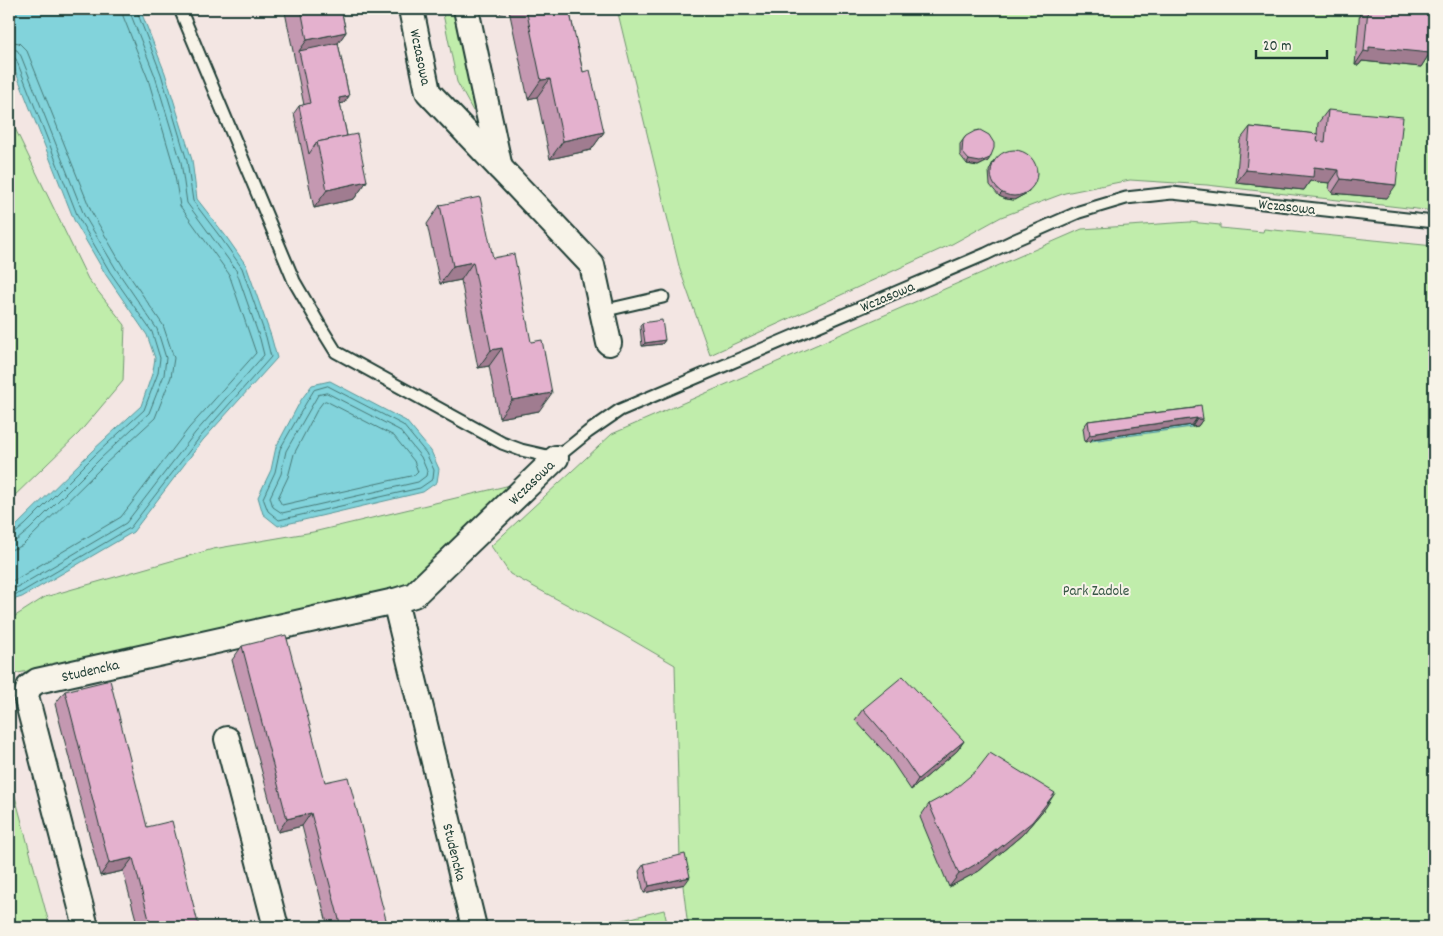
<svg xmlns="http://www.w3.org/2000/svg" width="1443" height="936" viewBox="0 0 1443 936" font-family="Dekko,sans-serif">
  <rect width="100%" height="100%" fill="#f3e6e3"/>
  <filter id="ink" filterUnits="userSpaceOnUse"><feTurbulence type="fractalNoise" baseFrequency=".02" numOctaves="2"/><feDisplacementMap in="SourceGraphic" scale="10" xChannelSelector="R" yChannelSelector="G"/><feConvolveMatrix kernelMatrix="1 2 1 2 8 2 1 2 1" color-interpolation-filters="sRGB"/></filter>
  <g filter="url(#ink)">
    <g fill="#c0edab" stroke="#709570">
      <polygon points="442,9 461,9 482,108 473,111 457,82"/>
      <polygon points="617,9 1434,9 1434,211 1207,185 1130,180 1065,193 1001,217 952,244 710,355 680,270"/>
      <polygon points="9,116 88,279 125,325 123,381 79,433 9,501"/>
      <polygon points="1190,222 1220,225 1220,228 1263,232 1264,229 1434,246 1434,927 688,927 680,861 675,665 620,633 510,574 491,546 612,434 1082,229"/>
      <polygon points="523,482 410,589 9,675 9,620 45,597 213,549 313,532"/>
      <polygon points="9,774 50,927 9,927"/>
      <polygon points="664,910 668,927 594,927"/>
    </g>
    <g fill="#82d3db" stroke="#5a9798">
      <polygon points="9,9 140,9 165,73 192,160 197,199 225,235 246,265 271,336 277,358 203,440 133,532 22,597 9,601 9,533 92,451 141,406 153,371 155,358 147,335 106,275 74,220 9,55"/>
      <polygon points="330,381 406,421 431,451 439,469 437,482 423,492 278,526 263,514 258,497 271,470 276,447 301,400 312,385"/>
      <polygon points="1192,425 1192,427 1091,441 1091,439"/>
    </g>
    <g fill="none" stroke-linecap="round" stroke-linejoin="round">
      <g stroke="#477977" stroke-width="1">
        <polyline points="9,41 19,43 27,51 91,211 122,265 163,325 174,358 171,377 155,418 105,464 23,545 17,548 9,550"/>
        <polyline points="9,49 17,50 21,56 84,215 116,269 157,329 166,358 164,375 149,413 100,459 29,530 17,540 9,542"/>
        <polyline points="9,55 13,56 16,59 78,217 110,272 152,332 160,358 158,373 144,410 95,455 25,525 13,535 9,536"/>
        <polygon points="328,386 403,425 426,453 434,470 433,479 420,488 279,520 268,511 263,498 275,472 280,449 306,403 314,390"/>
        <polygon points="327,393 399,430 421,457 427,471 426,476 418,482 282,513 273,507 270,497 281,474 286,451 318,395"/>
        <polygon points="326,401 394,436 414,461 418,472 415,475 282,505 278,498 288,477 294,454 317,410 323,402"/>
        <polyline points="9,581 15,580 121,517 189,428 256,353 229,274 180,206 173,164 148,79 123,16 122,9"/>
        <polyline points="9,589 18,587 126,523 195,433 264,355 260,339 236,270 187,203 181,162 155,76 131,15 130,9"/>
        <polyline points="9,596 20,593 130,528 200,437 271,357 266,337 242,268 221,238 193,201 187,161 161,74 136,9"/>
      </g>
      <g stroke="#1f3d34" stroke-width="15">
        <g id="lane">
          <polyline points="180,9 294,281 323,331 336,352 502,443 521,450 556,458 588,432 620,410 986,254 1015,240 1079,212 1126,198 1172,193 1434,222"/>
          <polyline points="602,311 663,297"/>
        </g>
      </g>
      <g stroke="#1f3d34" stroke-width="28">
        <g id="street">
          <polyline points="411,9 428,92 592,265 609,343"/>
          <polyline points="466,9 500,168"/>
          <polyline points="395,601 474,927"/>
          <polyline points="227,739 276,927"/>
          <polyline points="86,927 26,696 29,687 37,681 395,601 414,595 556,458"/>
        </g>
      </g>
      <use href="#lane" stroke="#f7f3e8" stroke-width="11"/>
      <use href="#street" stroke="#f7f3e8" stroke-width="24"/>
    </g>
    <g fill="#c498b1" stroke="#1f3d34">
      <polygon points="275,9 341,9 346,32 338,43 349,96 344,103 340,103 347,136 367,181 354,199 314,208 294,113 299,106 304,105 285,12 276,14"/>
      <polygon points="499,9 569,9 583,72 604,132 591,150 550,159 537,97 528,99 509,10 500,13"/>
      <polygon points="1360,9 1434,9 1434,56 1428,56 1421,67 1362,61 1359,65 1355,65"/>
      <polygon points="1328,110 1387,198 1332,193 1329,189 1330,183 1310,181 1304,190 1236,183 1240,140 1250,127 1317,134 1318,123"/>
      <polygon points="966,136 988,161 978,166 967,164 960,155 960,144"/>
      <polygon points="994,160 1027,193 1014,200 1006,199 999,196 990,185 989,171"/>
      <polygon points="440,205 493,258 539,411 499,418 489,366 478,368 461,280 440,284 427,224"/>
      <polygon points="642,323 665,340 662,344 642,346 640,326"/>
      <polygon points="1195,406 1203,419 1198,426 1192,427 1192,425 1092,439 1091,441 1085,442 1083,428 1088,421 1194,408"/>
      <polygon points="242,646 325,782 388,927 328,927 302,826 278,832 232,660"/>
      <polygon points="65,691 147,827 199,927 138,927 123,871 100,876 55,704"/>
      <polygon points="863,709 964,741 957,751 911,790 889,757 855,720"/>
      <polygon points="929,804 1046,807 1022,835 979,871 949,887 920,817"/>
      <polygon points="644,864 685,884 644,893 639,871"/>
    </g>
    <g fill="#a07c90" stroke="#1f3d34">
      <polygon points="280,9 288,9 285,12 276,14"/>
      <polygon points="503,9 510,9 509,10 500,13"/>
      <polygon points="346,32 333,50 299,51 307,40"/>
      <polygon points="1431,42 1434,42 1434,56 1428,56 1421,67 1362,61 1359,65 1355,65 1364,51 1369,47"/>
      <polygon points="550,79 537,97 528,99 541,80"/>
      <polygon points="349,96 344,103 334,105 339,98"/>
      <polygon points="604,132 591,150 550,159 563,141"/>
      <polygon points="990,158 988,161 978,166 967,164 969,160"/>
      <polygon points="1314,167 1339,170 1330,183 1310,181 1304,190 1236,183 1246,170"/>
      <polygon points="1341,179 1396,185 1387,198 1332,193"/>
      <polygon points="367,181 354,199 314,208 327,190"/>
      <polygon points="1034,184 1027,193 1014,200 1006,199 999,196 1002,193"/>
      <polygon points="473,262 461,280 440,284 453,266"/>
      <polygon points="665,340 662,344 642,346 645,343"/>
      <polygon points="502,348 489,366 478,368 491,350"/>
      <polygon points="552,393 539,411 499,418 512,400"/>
      <polygon points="1197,418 1192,425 1092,439 1091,441 1085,442 1090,435 1096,432"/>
      <polygon points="1197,419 1203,419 1198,426 1192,427"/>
      <polygon points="964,741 957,751 911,790 918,779"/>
      <polygon points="1055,793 1046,807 1022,835 979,871 949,887 959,874"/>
      <polygon points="311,813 302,826 278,832 287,819"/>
      <polygon points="133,858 123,871 100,876 109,863"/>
      <polygon points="690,877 685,884 644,893 649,886"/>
    </g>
    <g fill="#e4b1ce" stroke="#1f3d34">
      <polygon points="301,9 341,9 346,32 307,40"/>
      <polygon points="526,9 569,9 583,72 590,70 604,132 563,141 550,79 541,80"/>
      <polygon points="1368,9 1434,9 1434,42 1431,42 1430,53 1369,47 1369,52 1364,51"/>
      <polygon points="338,43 349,96 339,98 347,136 317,142 309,154 299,106 310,103 299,51"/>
      <polygon points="1328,110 1403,117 1396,185 1341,179 1339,175 1339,170 1314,167 1313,177 1246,170 1250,127 1318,134 1317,141 1325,142"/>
      <polygon points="980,130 989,135 994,143 994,148 990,158 980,162 969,160 962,152 963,140 966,136 975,131"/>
      <polygon points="357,134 367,181 327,190 317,142"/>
      <circle cx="1014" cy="173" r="23"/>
      <polygon points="480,197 493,258 514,254 531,342 542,340 552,393 512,400 502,348 491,350 473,262 453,266 440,205"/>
      <polygon points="662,320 665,340 645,343 642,323"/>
      <polygon points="1201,405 1203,419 1197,419 1197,418 1096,432 1096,434 1090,435 1088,421 1195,408 1195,406"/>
      <polygon points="286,635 325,782 348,777 388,927 341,927 311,813 287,819 242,646"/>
      <polygon points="903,676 964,741 918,779 896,747 863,709"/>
      <polygon points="110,680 147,827 172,821 199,927 151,927 133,858 109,863 65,691"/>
      <polygon points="990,753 1055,793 1032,822 988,857 959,874 929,804 951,792 976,771"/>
      <polygon points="685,854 690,877 649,886 644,864"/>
    </g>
  </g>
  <g text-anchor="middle" stroke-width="4" stroke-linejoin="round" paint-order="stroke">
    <g font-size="15" fill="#1f3d34" stroke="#f7f3e8">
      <text transform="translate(421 57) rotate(78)" y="5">Wczasowa</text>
      <text transform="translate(1287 206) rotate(6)" y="5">Wczasowa</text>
      <text transform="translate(887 296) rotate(-23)" y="5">Wczasowa</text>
      <text transform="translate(531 482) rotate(-44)" y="5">Wczasowa</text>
      <text transform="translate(90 670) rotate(-13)" y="5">Studencka</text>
      <text transform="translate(455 852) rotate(76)" y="5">Studencka</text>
    </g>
    <g font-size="15" fill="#375746" stroke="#f7f3e8">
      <text x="1096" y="595">Park Zadole</text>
    </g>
  </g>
  <rect width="1443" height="936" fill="none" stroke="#f7f3e8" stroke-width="30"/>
  <rect x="15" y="15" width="1413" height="906" fill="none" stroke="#1f3d34" stroke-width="2" filter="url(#ink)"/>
  <path d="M1256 50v8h71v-8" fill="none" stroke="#1f3d34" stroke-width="2.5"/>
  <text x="1263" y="50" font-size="15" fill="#1f3d34" stroke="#f7f3e8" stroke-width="4" paint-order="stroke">20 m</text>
</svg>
